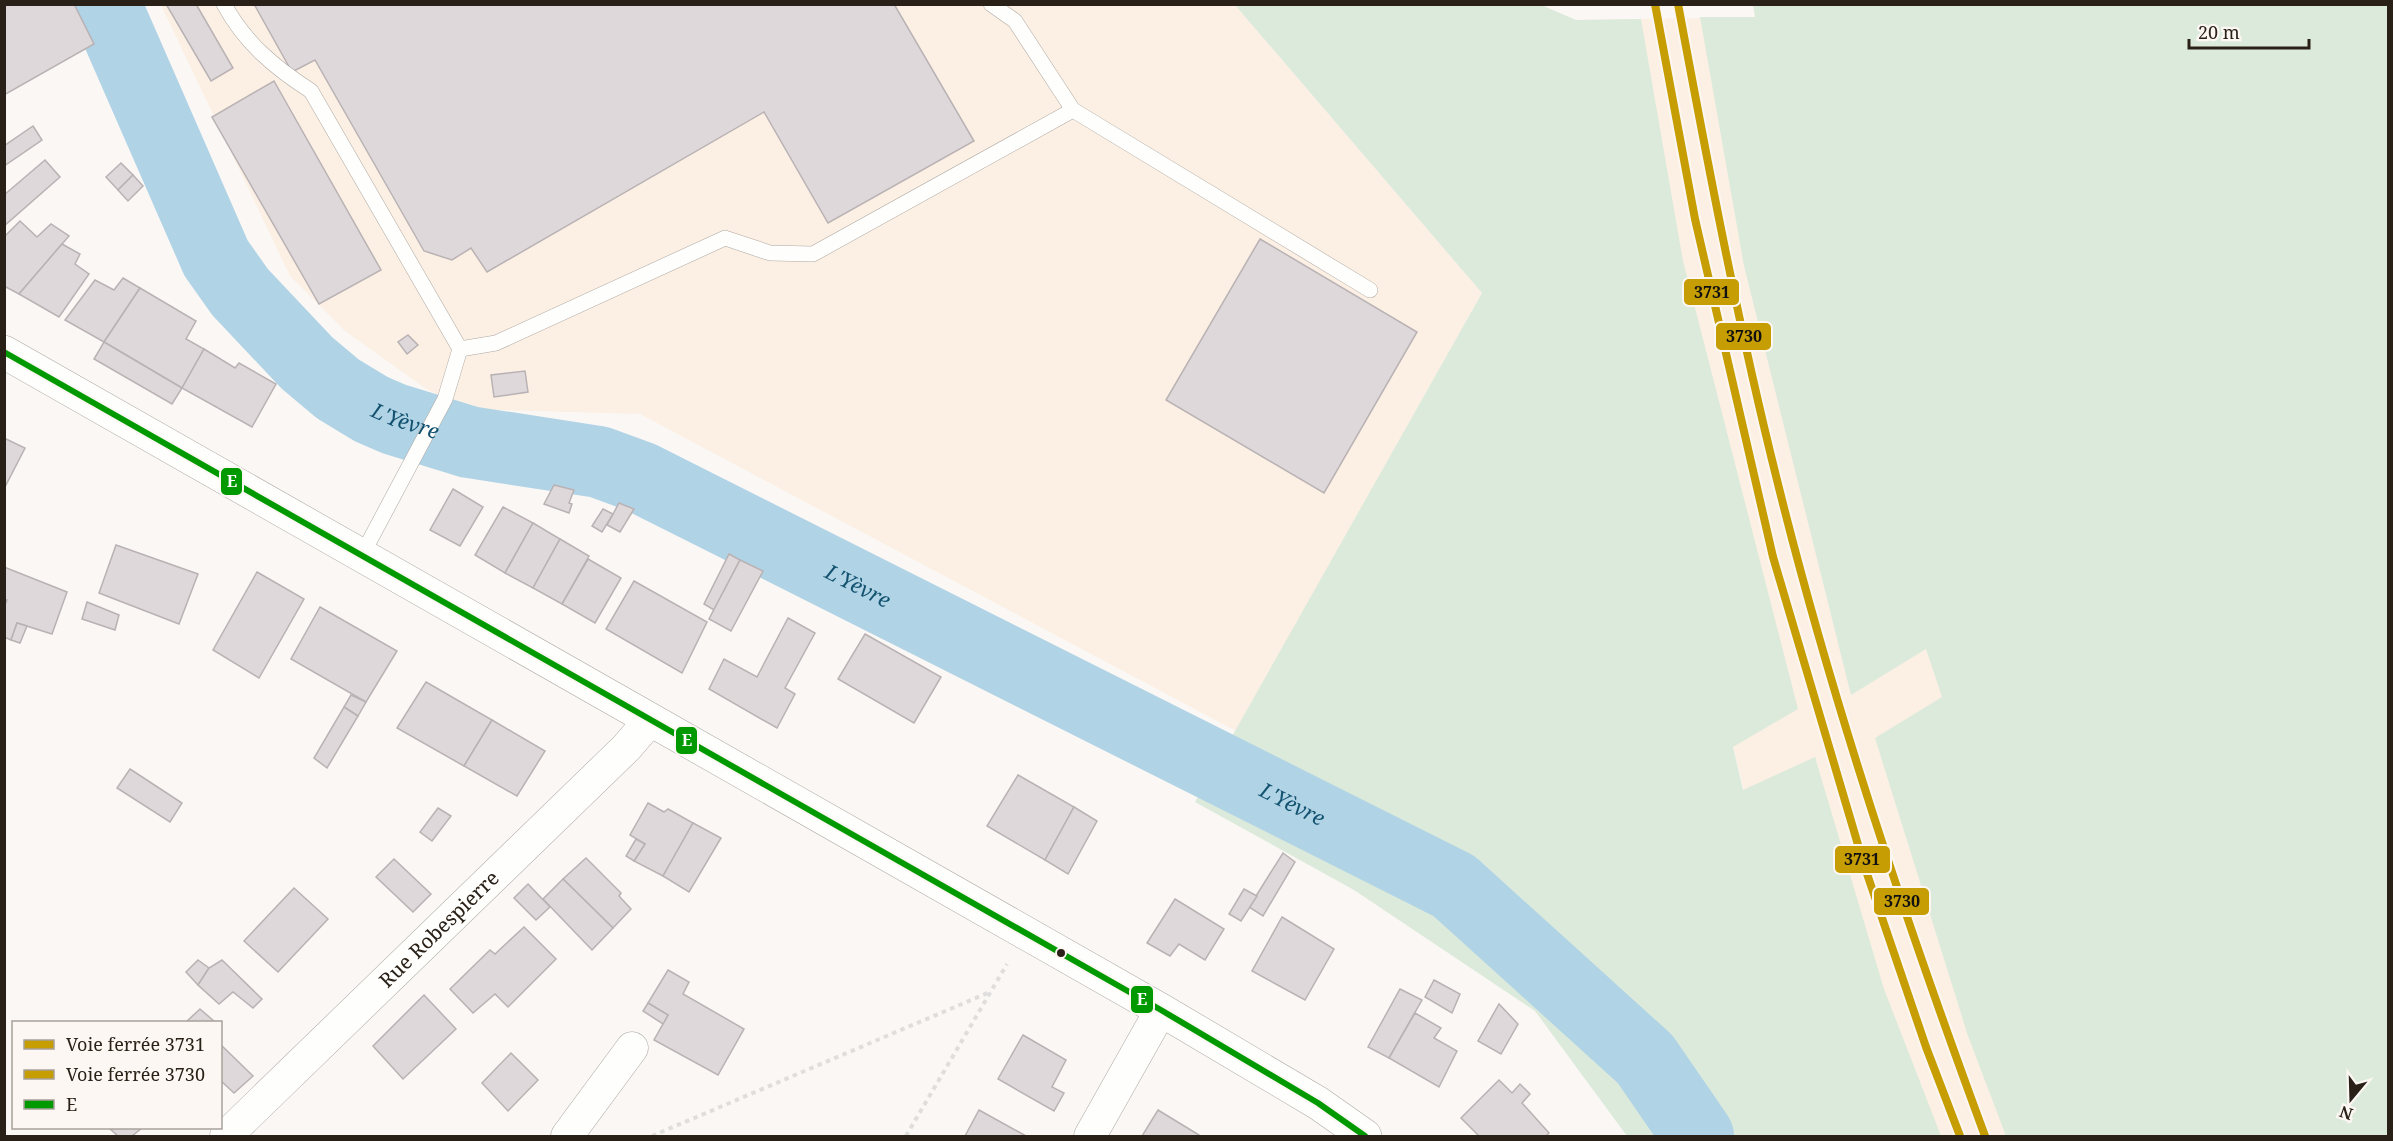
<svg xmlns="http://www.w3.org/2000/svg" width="2393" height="1141" viewBox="0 0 2393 1141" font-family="'Noto Serif',serif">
  <rect width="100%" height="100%" fill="#faf7f4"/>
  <g fill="#fcf0e4">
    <polygon points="161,5 1235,5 1482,293 1236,731 640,414 463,409 425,388 345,331 290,276"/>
    <polygon points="1756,17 2113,1136 1868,1136 1744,791 1655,424 1576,20"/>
  </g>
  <g fill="#dceadb">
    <polygon points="1539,4 1576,20 1641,19 1683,261 1798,709 1733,747 1743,790 1815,757 1884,989 1941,1136 1627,1136 1535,1011 1354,890 1195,802 1482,293 1235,5"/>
    <polygon points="1753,5 2388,5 2388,1136 2006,1136 1968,1036 1875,738 1942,697 1926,649 1851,695 1744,266 1700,17 1755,17"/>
  </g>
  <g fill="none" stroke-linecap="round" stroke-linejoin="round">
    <path stroke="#b0d3e6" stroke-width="72" id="s1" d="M105 4 216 258 240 292 307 363 338 389 371 409 394 419 469 442 599 462 640 477 1454 886 1645 1059 1698 1136"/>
  </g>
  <g fill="#dfd8da" stroke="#b9b2b4" stroke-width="1.5">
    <polygon points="4,4 74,4 94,44 4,95"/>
    <polygon points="166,4 196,4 233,68 211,81"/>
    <polygon points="254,4 894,4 974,141 828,223 764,112 487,272 471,248 452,260 424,251 315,60 292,72"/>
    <polygon points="274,81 381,270 319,304 212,117"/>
    <polygon points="33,126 42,140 4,166 4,146"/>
    <polygon points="45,160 60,177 4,226 4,195"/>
    <polygon points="121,163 133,175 118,190 106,177"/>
    <polygon points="133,175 143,186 128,201 118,190"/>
    <polygon points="20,221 37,237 51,224 69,236 19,294 4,286 4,237"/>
    <polygon points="1260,239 1417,332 1324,493 1166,400"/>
    <polygon points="62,244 80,254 75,264 89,274 59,317 19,294"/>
    <polygon points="123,278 140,288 104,342 65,320 95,280 114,290"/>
    <polygon points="140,288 196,321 186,339 204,349 182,388 104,342"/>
    <polygon points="408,335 418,345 407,354 398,342"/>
    <polygon points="104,342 182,388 172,404 94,359"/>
    <polygon points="204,349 235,368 239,363 276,384 252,427 182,388"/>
    <polygon points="525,371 528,392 494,397 491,375"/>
    <polygon points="4,438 25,448 4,489"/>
    <polygon points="554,485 574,490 569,503 572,504 569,513 544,504"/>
    <polygon points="453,489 483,507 460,546 430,530"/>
    <polygon points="619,503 634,509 620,532 607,525"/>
    <polygon points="503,507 533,523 505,573 475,555"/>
    <polygon points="603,509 613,514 602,532 592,526"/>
    <polygon points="533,523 560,539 533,588 505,573"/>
    <polygon points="560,539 589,556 562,604 533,588"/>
    <polygon points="116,545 198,574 179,624 99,593"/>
    <polygon points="729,554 740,560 714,610 704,604"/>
    <polygon points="588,559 621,578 595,623 562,604"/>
    <polygon points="740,560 763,571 731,631 709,619"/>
    <polygon points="4,567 67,592 52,634 17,623 11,640 4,637 4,607 7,600 4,599"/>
    <polygon points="257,572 304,599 259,678 213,650"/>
    <polygon points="634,581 707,622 682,673 606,629"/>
    <polygon points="87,602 119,615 115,630 82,619"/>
    <polygon points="320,607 397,651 366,702 291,659"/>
    <polygon points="788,618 815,633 785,688 795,694 777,728 709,689 724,659 757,677"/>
    <polygon points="17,623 27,626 20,643 11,640"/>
    <polygon points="865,634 941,677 914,723 838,679"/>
    <polygon points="426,682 492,720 464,766 397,728"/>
    <polygon points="351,695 366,702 358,716 344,707"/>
    <polygon points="344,707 358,716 327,768 314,758"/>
    <polygon points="492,720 545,751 517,796 464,766"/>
    <polygon points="130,769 182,803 170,822 117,788"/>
    <polygon points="1018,775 1074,807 1045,860 987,826"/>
    <polygon points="648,803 664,812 668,809 693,823 663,876 634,861 645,844 630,835"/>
    <polygon points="1074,807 1097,821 1068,874 1045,860"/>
    <polygon points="438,808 451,816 432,841 420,832"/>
    <polygon points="693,823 721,838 689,892 663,876"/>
    <polygon points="636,839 645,844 634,861 626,856"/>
    <polygon points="1283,853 1295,862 1263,916 1249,907"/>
    <polygon points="586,858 621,893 619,896 631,909 613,928 563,879"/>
    <polygon points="394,859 431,894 413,912 376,877"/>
    <polygon points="563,879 613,928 592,950 543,899"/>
    <polygon points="528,884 550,907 536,920 514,898"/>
    <polygon points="294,888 328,919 278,972 244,941"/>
    <polygon points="1244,889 1257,896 1241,921 1229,914"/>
    <polygon points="1175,899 1224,929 1205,960 1179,944 1170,956 1147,943"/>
    <polygon points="1282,917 1334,949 1305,1000 1252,971"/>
    <polygon points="524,927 556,959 508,1007 495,994 473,1013 450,989 490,950 495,954"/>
    <polygon points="198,960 209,968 198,985 186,972"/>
    <polygon points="222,960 262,999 253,1008 233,992 219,1004 198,985 209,968"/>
    <polygon points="668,970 689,982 683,994 744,1029 718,1075 654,1040 668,1015 648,1003"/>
    <polygon points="1434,980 1460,994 1452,1013 1425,997"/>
    <polygon points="1400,989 1422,1000 1389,1058 1368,1047"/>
    <polygon points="424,995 456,1029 403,1079 373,1046"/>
    <polygon points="648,1003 668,1015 663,1024 643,1011"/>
    <polygon points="1499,1004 1518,1024 1501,1054 1478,1041"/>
    <polygon points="200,1009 215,1022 186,1022"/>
    <polygon points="1415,1013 1441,1028 1434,1038 1457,1051 1439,1087 1389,1058"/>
    <polygon points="1023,1035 1066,1060 1052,1087 1064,1093 1054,1111 998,1079"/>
    <polygon points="220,1044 253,1076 234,1093 220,1080"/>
    <polygon points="511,1053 538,1080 508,1111 482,1083"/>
    <polygon points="1499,1080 1512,1093 1520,1084 1530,1094 1522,1103 1549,1133 1546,1136 1479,1136 1461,1118"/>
    <polygon points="979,1110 1026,1136 965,1136"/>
    <polygon points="1158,1110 1199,1135 1199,1136 1142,1136"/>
    <polygon points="109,1128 142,1128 132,1136 118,1136"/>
  </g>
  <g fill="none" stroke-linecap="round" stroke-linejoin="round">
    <g stroke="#aea8a2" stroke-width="16">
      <g id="lane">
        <path d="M224 4C244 42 275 68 311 91L460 349 445 399 362 555"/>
        <polyline points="991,4 1015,21 1073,110 1370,290"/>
        <polyline points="460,349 496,343 725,238 770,253 813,254 1073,110"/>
      </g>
    </g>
    <g stroke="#aea8a2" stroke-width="33">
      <g id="street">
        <path id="s2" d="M226 1136 627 747 650 720"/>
        <polyline points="567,1136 632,1048"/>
        <polyline points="1090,1136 1161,1010"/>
      </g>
    </g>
    <g stroke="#aea8a2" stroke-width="34">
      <polyline id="primary" points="4,352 1161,1010 1318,1103 1365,1136"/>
    </g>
    <g stroke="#e0dedd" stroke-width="4" stroke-dasharray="4.5 4.5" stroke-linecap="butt">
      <polyline points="652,1136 990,992"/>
      <polyline points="906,1136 1007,964"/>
    </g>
    <use href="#lane" stroke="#fefefd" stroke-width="15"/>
    <use href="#street" stroke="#fefefd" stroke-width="32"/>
    <use href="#primary" stroke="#fefefd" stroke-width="33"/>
    <g stroke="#fcf7f2" stroke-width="10">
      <polyline id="bus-1" points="4,352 1161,1010 1318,1103 1365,1136"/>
    </g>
    <use href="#bus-1" stroke="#090" stroke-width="6"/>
    <g stroke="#fcf7f2" stroke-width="12">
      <polyline id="rail-1" points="1655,4 1695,219 1773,557 1864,865 1926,1047 1960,1136"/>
    </g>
    <g stroke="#fcf7f2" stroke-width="12">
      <path id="rail-2" d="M1678 4C1708 165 1738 325 1778 484 1833 705 1906 922 1985 1136"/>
    </g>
    <use href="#rail-1" stroke="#c69d02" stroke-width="8"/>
    <use href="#rail-2" stroke="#c69d02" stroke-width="8"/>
  </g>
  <circle fill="#292017" stroke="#fcf7f2" stroke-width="2" cx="1061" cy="953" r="5"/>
  <g text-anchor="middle" stroke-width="5" stroke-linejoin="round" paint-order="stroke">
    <g font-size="20" fill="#292017" stroke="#fcf7f2">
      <text dy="7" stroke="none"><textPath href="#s2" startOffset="297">Rue Robespierre</textPath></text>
    </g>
    <g font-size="21" font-style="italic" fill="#12526f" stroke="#fcf7f2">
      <text dy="7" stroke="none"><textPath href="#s1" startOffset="532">L'Yèvre</textPath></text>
      <text dy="7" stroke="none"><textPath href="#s1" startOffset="1018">L'Yèvre</textPath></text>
      <text dy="7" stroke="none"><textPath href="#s1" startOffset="1504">L'Yèvre</textPath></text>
    </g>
  </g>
  <g stroke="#fcf7f2" stroke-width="2">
    <rect x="1683" y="278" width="57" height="28" rx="6" fill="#c69d02"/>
    <rect x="1715" y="322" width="57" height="29" rx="6" fill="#c69d02"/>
    <rect x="220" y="467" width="23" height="29" rx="6" fill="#090"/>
    <rect x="675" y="726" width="23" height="29" rx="6" fill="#090"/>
    <rect x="1834" y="845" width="57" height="29" rx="6" fill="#c69d02"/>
    <rect x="1873" y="887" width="57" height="29" rx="6" fill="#c69d02"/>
    <rect x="1130" y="985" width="24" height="29" rx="6" fill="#090"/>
  </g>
  <g font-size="16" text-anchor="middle" font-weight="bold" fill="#fff">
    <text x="232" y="487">E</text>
    <text x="687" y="746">E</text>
    <text x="1142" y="1005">E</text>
  </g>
  <g font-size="16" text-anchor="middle" font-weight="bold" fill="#111">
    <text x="1712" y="298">3731</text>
    <text x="1744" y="342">3730</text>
    <text x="1862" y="865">3731</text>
    <text x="1902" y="907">3730</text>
  </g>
  <rect width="2393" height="1141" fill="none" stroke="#292017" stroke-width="12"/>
  <rect x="12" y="1021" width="210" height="108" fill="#fcf7f2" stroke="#a8a19a" stroke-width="1.5"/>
  <rect x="24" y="1040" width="30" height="9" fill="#c69d02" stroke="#a8a19a" stroke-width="1.5"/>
  <text x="66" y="1051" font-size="18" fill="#292017">Voie ferrée 3731</text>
  <rect x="24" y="1070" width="30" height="9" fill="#c69d02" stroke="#a8a19a" stroke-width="1.5"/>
  <text x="66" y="1081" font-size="18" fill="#292017">Voie ferrée 3730</text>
  <rect x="24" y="1100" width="30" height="9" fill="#009900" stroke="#a8a19a" stroke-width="1.5"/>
  <text x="66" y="1111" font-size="18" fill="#292017">E</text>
  <g transform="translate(2351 1099) rotate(199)" stroke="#fcf7f2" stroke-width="4.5" paint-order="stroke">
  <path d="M0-4.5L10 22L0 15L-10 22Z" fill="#292017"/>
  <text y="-9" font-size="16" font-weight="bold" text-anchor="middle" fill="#292017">N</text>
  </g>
  <path d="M2189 39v9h120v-9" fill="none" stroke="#292017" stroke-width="3"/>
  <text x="2198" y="39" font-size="18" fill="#292017" stroke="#fcf7f2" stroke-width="4.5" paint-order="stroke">20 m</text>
</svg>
